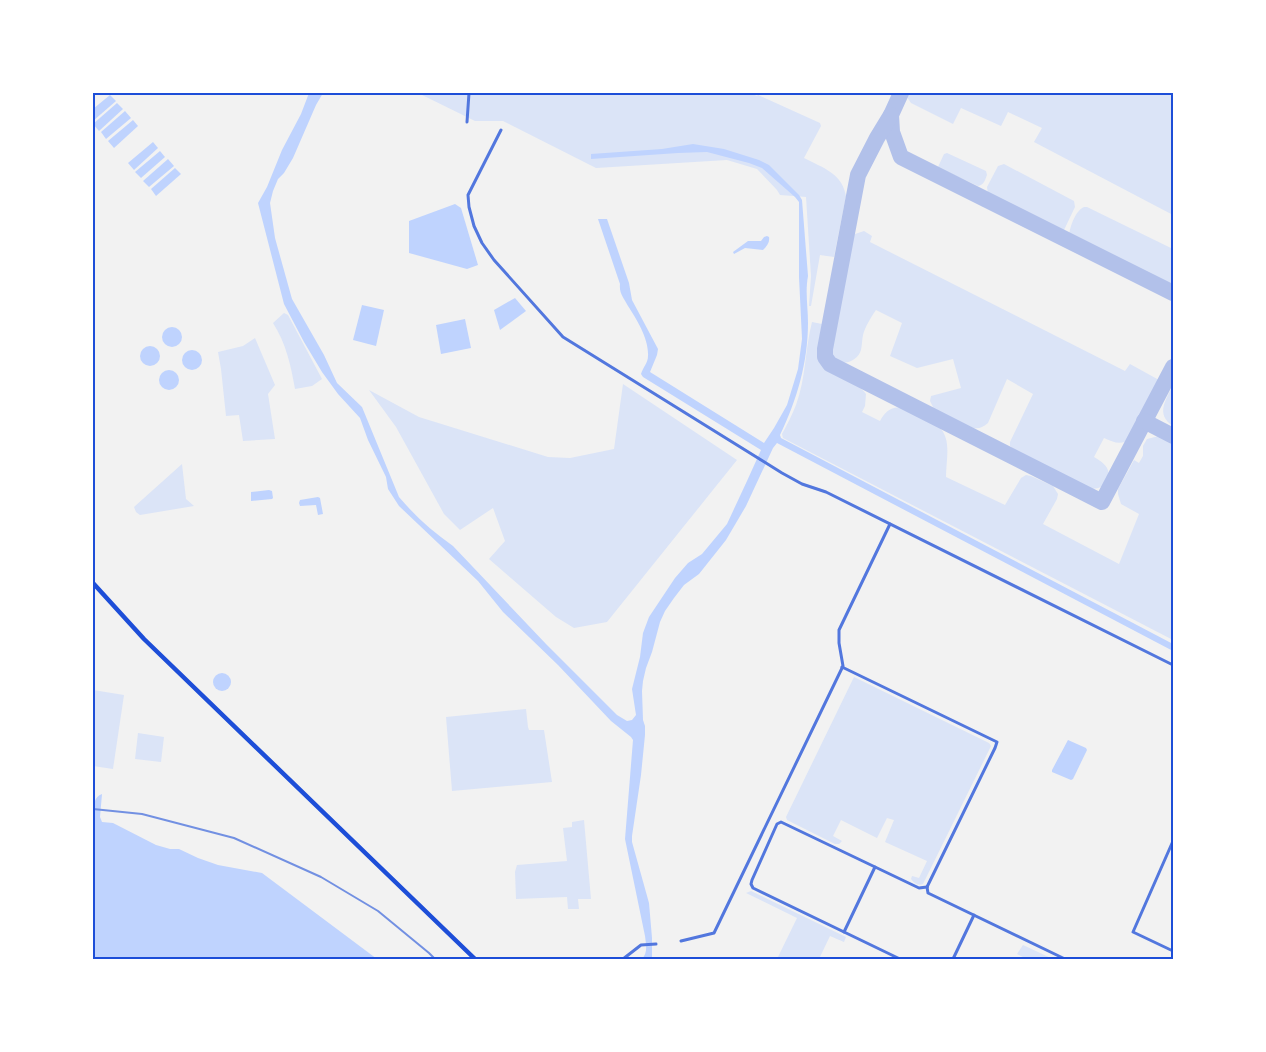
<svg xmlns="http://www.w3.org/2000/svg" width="1266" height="1052" viewBox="0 0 1266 1052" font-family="Karla,sans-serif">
  <rect width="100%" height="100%" fill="#f2f2f2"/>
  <g fill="#dbe4f7">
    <path d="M418 93H749L757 96 758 95 820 123 821 126 804 158C823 168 842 173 846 196L834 257 820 255 811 306H809L811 276 806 197 780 195 777 190 757 169 727 160 596 168 503 121H475Z"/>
    <polygon points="909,93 1173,93 1173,215 1034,142 1042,128 1008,112 1001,126 961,108 953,124 911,103 907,97"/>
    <path d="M947 153 986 171 987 175C985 180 984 185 978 186L941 169 938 167 944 154Z"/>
    <polygon points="1004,164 1074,201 1075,207 1064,230 1060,231 988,194 987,187 998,166"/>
    <path d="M1084 207H1087L1173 249V290L1070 237 1069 235C1070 226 1076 210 1084 207Z"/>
    <path d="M864 231 872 236 870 242 1125 371 1130 364 1159 380 1130 439C1121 446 1113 442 1104 438L1094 457C1104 463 1110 467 1109 480 1104 487 1100 488 1092 489L1015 450 1010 446V442L1033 394 1007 379 988 423C983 427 980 429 973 428L934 409 930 401 931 396 961 388 953 359 917 368 890 356 902 323 876 310C871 317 865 327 863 335 862 340 862 345 861 350 858 360 845 367 835 359 831 355 831 352 831 346L852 239 855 234Z"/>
    <path d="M284 313 288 315 322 379 312 386 295 389C291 366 286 343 273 323Z"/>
    <path d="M812 322 822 324C819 343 813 359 830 372 835 375 841 377 847 380 854 384 861 387 866 394L865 406 862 412 880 421C885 412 891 406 902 408L939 427C952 439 946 460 946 477L1005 505 1021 478 1026 475 1031 476 1053 486 1058 494 1057 499 1043 524 1119 564 1139 514 1121 504 1118 494V489L1134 460 1139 463 1143 456V446L1147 439 1159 436 1173 441V640L783 438 782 434C787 425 792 415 796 405 806 378 805 349 812 322Z"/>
    <polygon points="255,338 275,385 268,394 275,439 243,441 239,415 226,416 221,369 218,352 243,346"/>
    <polygon points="623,384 737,460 607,622 574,628 556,617 489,559 505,541 493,508 460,530 444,514 396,427 369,390 419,417 548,457 570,458 614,449"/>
    <path d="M1173 385V426C1155 414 1166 400 1173 385Z"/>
    <polygon points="182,464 186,499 194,506 140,515 136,512 134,507"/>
    <path d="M854 677 989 743 991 746 923 884C918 886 915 884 911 879L912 876 919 878 927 861 885 842 894 820 887 818 877 838 841 820 833 836 842 841 839 844H835L787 820 786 817Z"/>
    <polygon points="93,690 124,695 113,769 93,766"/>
    <polygon points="526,709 528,727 529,730 544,730 552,782 452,791 446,717"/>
    <polygon points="138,733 164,737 161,762 135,759"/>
    <polygon points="584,820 591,899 578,899 579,909 568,909 567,897 516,899 515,872 517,865 567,861 563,828 572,827 572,822"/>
    <polygon points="751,891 846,937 844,942 830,936 819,959 777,959 797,918 746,893"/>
    <polygon points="1023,945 1053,959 1027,959 1017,954"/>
  </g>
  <g fill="#bfd3fe">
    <path d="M309 93H323L316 105 293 158 284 173 278 179 273 191 270 203 275 238 292 299 324 355 337 383 362 407 399 497C415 516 433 532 453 546L546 644 617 715 627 721 632 720 636 715 632 689 640 657 643 633 649 617 675 578 688 563 702 554 727 524 747 481 761 450 643 377 641 374C643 367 648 363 648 356 649 339 637 320 628 306 624 298 619 294 620 284L598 219H607L629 283 632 300 658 349 657 355 650 372 764 443 774 428 787 405 798 369 802 339 799 277V202L795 197 762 168 749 163 707 152 678 153 591 159V154L662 149 693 144 724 149 759 160 769 165 799 195 802 200 808 276C805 292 808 307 808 323 808 362 797 400 780 435L781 438 1173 644V651L777 443 773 448 746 506 726 540 699 574 684 585 674 598 665 611 660 622 652 652 646 668 643 681 642 691 643 720 645 726V735L641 775 632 836V842L649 903 652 938V959H642C648 953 646 944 645 936L625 839 633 740 631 737 611 721 558 665 503 612 478 581 399 506 388 489 386 477 368 440 360 418 338 394 322 372 304 342 284 304 258 203 267 187 282 150 301 114Z"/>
    <polygon points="110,95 116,101 93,121 93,109"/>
    <polygon points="117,103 123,109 99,131 93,124"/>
    <polygon points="125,111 131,118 106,139 101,132"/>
    <polygon points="133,120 138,126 114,148 108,141"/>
    <polygon points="153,142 158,148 134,170 128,163"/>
    <polygon points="160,151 165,157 141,178 135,172"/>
    <polygon points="168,159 174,166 149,187 143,181"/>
    <polygon points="175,168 181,174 156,196 151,189"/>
    <polygon points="455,204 461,208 478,265 467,269 409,253 409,221"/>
    <path d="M767 236 769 237C770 242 767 246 763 250L745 248 734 254 733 252 748 241H761L764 237Z"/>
    <polygon points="515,298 526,311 500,330 494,310"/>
    <polygon points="362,305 384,310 376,346 353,340"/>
    <polygon points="465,319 471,348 441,354 436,325"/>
    <circle cx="172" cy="337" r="10"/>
    <circle cx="150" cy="356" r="10"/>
    <circle cx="192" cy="360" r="10"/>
    <circle cx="169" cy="380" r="10"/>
    <polygon points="269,490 272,491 273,498 272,499 251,501 251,492"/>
    <polygon points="318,497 320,498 323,514 318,515 316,505 300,506 299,503 300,500"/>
    <circle cx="222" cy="682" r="9"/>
    <polygon points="1068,740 1086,748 1087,750 1073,779 1071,780 1052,772 1052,770"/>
    <path d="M102 794 100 817 102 822 113 823 156 845 170 849H179L198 858 218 865 262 873 377 959H93V812C94 804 94 797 102 794Z"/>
  </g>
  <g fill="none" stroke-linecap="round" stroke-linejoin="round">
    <g stroke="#b2c1ea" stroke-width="16">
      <polyline points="901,93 891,115 892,132 901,157 1173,293"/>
      <polyline points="891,115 877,138 858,175 825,349 825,357 830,364 1102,502 1173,367"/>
      <polyline points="1144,421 1173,436"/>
    </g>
    <g stroke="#5277de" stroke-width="3">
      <polyline points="467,122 469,93"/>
      <polyline points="501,130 468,195 469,207 474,226 482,243 494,260 563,337 782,473 802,484 826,492 1173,665"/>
      <polyline points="842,667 997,742 995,748 927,887"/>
      <polyline points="1173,841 1133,932 1173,951"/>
      <polyline points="927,887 928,893 1065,959"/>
      <polyline points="844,932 875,867"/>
      <polyline points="681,941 714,933 843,666 839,643 839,630 890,524"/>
      <polyline points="623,959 641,945 656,944"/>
      <polyline points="900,959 753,888 751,884 752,880 777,824 781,822 919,888 927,887"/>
      <polyline points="953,959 974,915"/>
    </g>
    <polyline stroke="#1d4ed8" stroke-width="4.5" points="93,583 144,639 475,959"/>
    <polyline stroke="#7290e2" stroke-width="2" points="93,809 142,814 234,838 321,877 378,911 429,953 435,959"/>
  </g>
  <rect width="1266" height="1052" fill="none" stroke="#ffffff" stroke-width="189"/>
  <rect x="94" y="94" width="1078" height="864" fill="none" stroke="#1d4ed8" stroke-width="2"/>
</svg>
